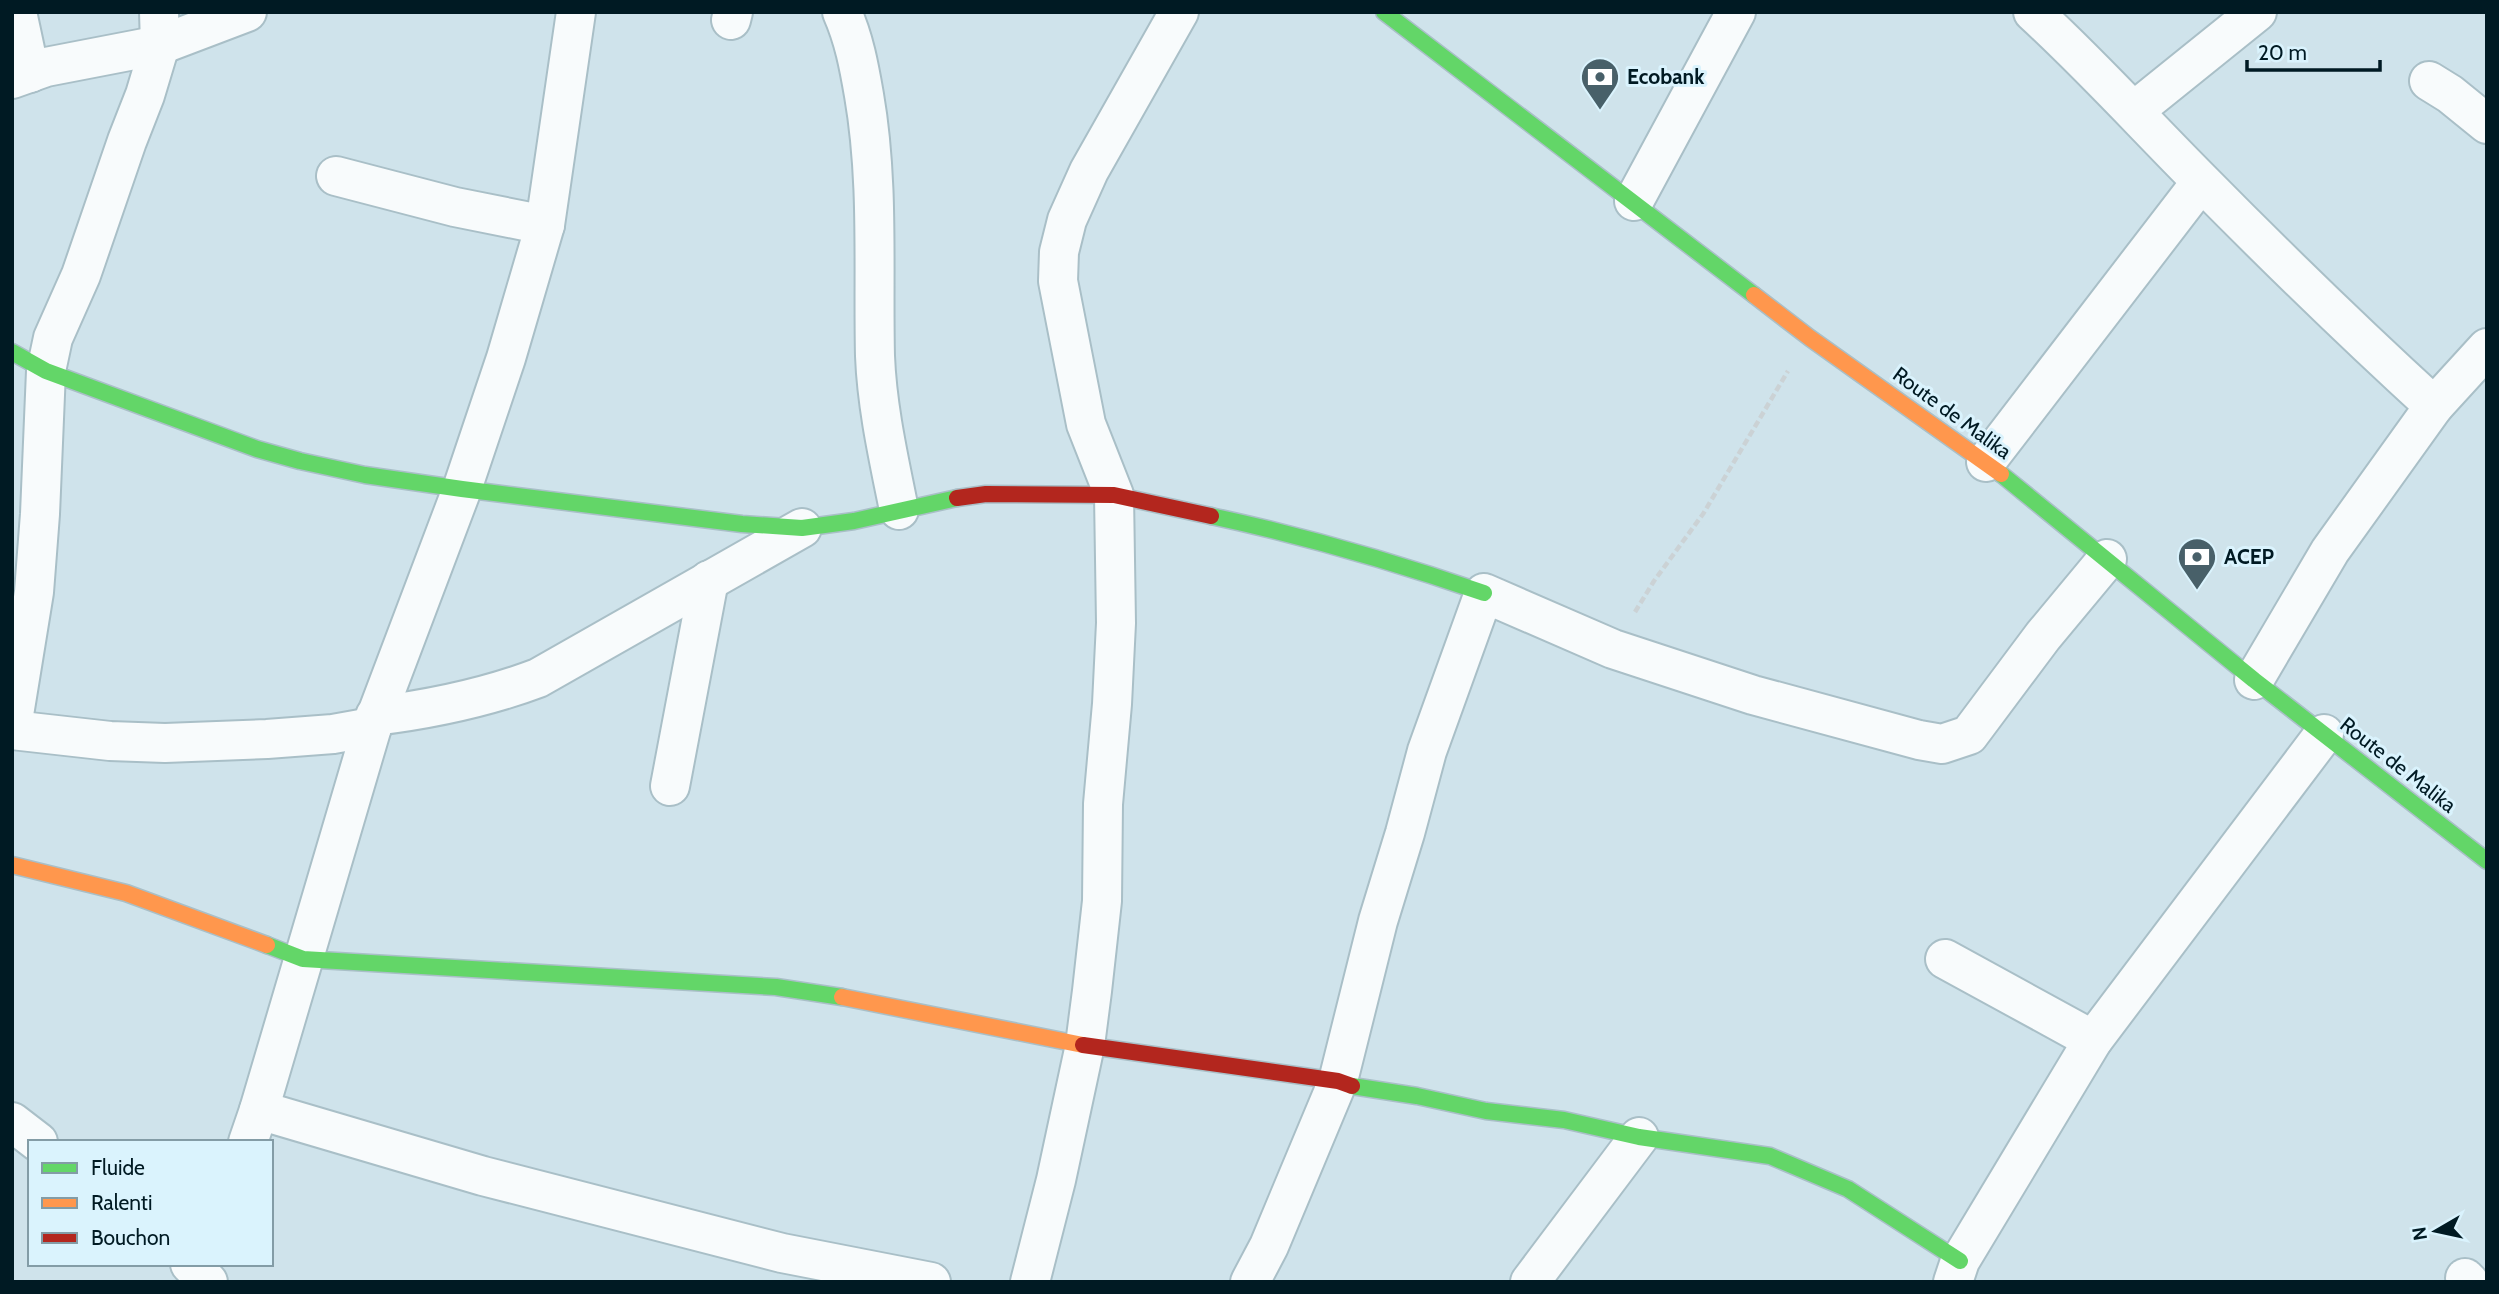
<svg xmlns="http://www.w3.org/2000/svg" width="2499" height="1294" viewBox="0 0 2499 1294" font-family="Cabin,sans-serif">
  <rect width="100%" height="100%" fill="#cfe3eb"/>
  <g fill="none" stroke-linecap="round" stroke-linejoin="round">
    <g stroke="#a9bfc7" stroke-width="42">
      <g id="street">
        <polyline points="17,12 30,73"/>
        <path d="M842 12C854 39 859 66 864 95 879 181 873 269 875 356 877 408 889 460 899 510"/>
        <path d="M2033 12C2092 66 2145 125 2201 181 2277 258 2354 333 2434 406"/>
        <polyline points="731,20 733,12"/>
        <polyline points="12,79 46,67 160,45 247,12"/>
        <polyline points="2429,81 2450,94 2487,124"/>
        <polyline points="2134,111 2257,12"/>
        <polyline points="336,176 455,207 545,225"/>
        <polyline points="1634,201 1736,12"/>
        <polyline points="1986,462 2201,182"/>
        <polyline points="2254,680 2330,551 2434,406 2487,348"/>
        <path d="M375 716C432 709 485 698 538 678L802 528"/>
        <polyline points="12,727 34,592 40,514 46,371 53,338 81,275 127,141 145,95 160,45 159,12"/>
        <polyline points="12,730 110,741 165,743 267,739 333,734 372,727"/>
        <polyline points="670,786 709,580"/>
        <polyline points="1945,959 2093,1040"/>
        <polyline points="259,1110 483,1176 782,1253 931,1282"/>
        <polyline points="12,1122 38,1142"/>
        <polyline points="248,1142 259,1110 372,727 462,489 506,358 545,225 576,12"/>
        <polyline points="190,1264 208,1282"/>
        <polyline points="2465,1278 2469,1282"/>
        <polyline points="1030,1282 1056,1180 1085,1045 1092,991 1102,901 1103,804 1112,704 1116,623 1114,495 1086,424 1058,281 1059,252 1067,220 1089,171 1179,12"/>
        <polyline points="1250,1282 1269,1246 1338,1081 1378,921 1405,833 1427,751 1484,593 1613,649 1753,695 1919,740 1942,744 1969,735 2043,636 2107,559"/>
        <polyline points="1530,1282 1639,1137"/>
        <polyline points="1953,1282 1960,1261 2093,1040 2324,734"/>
      </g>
    </g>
    <g stroke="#a9bfc7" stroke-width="19">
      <g id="fast">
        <polyline points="1384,12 1754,295"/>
        <polyline points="12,352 46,371 257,449 300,461 365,475 462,489 742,524 802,528 854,521 957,498"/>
        <polyline points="2001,474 2254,680 2487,861"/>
        <path d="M1211 516C1304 536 1394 562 1484 593"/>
        <polyline points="267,945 303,959 776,987 842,997"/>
        <polyline points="1352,1086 1417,1096 1486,1111 1564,1120 1639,1137 1770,1156 1848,1189 1960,1261"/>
      </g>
    </g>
    <g stroke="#a9bfc7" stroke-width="19">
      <g id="slow">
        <polyline points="1754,295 1810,338 2001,474"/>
        <polyline points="12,865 126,893 267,945"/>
        <polyline points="842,997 1083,1045"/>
      </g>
    </g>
    <g stroke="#a9bfc7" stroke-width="19">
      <g id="jam">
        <polyline points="957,498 986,494 1114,495 1211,516"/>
        <polyline points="1083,1045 1338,1081 1352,1086"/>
      </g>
    </g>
    <polyline stroke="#cbd2d5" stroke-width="4.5" stroke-dasharray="7 3.5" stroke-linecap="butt" points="1635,612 1654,581 1703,514 1788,371"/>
    <use href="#street" stroke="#f8fbfc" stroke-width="38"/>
    <use href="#fast" stroke="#63d668" stroke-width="16"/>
    <use href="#slow" stroke="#ff974d" stroke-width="16"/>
    <use href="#jam" stroke="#b3261e" stroke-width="16"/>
  </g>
  <defs>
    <g id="bank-pin" transform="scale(2.0125)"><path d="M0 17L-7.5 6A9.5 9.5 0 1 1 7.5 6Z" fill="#486069" stroke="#daf3fd"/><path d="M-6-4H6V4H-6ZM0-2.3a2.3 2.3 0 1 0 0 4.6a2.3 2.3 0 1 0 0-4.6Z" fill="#fff"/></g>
  </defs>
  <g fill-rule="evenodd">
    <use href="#bank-pin" x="1600" y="77"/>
    <use href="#bank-pin" x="2197" y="557"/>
  </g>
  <g text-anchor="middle" stroke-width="6" stroke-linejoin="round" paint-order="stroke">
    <g font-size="21" font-weight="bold" fill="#001a23" stroke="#daf3fd" text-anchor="start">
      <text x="1627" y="84">Ecobank</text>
      <text x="2224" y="564">ACEP</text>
    </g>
    <g font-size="21" fill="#001a23" stroke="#daf3fd">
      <text transform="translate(1952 413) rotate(36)" y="7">Route de Malika</text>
      <text transform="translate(2398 765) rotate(38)" y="7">Route de Malika</text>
    </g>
  </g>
  <rect width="2499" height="1294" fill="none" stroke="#001a23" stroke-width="28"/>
  <rect x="28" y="1140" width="245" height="126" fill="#daf3fd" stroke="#839ca6" stroke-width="2"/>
  <rect x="42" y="1163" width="35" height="10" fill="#63d668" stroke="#839ca6" stroke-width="2"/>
  <text x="91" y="1175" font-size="21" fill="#001a23">Fluide</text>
  <rect x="42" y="1198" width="35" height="10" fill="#ff974d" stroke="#839ca6" stroke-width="2"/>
  <text x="91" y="1210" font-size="21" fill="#001a23">Ralenti</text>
  <rect x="42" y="1233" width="35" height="10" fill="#b3261e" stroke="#839ca6" stroke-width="2"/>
  <text x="91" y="1245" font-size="21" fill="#001a23">Bouchon</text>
  <g transform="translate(2436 1231) rotate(261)" stroke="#daf3fd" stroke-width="5" paint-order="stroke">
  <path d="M0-5L12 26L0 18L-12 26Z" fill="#001a23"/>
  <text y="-10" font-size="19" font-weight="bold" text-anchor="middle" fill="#001a23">N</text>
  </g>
  <path d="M2247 60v10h133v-10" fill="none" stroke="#001a23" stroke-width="3.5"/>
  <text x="2258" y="60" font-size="21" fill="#001a23" stroke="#daf3fd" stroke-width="5" paint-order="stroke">20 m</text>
</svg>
